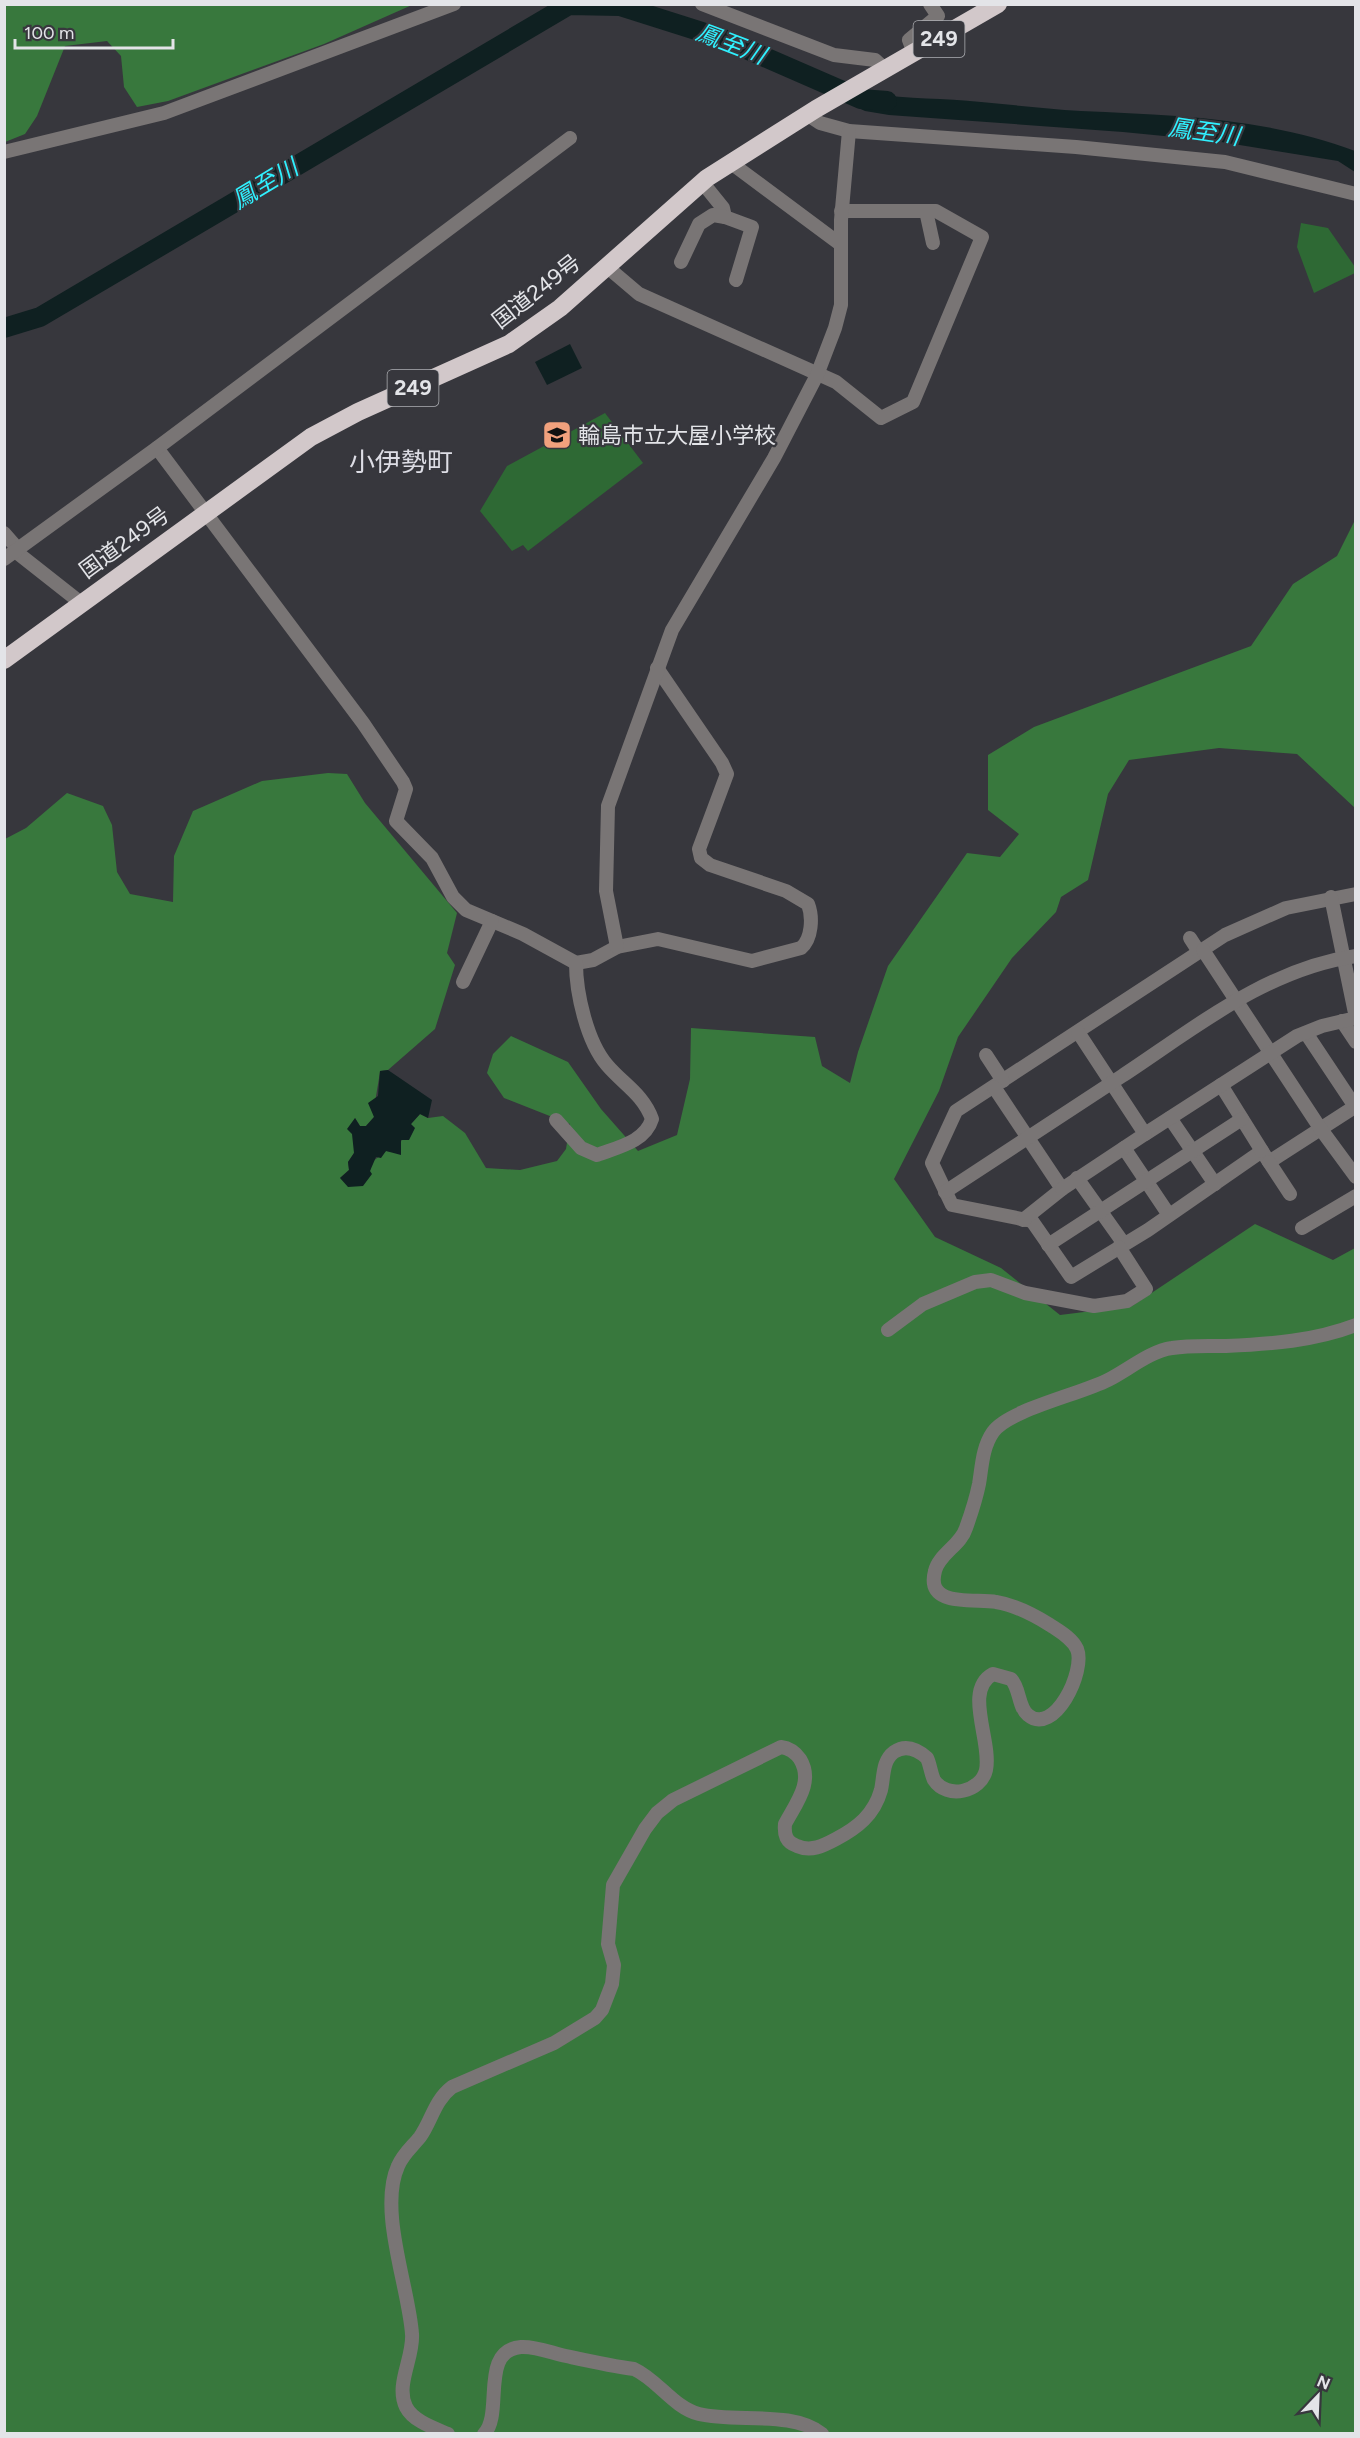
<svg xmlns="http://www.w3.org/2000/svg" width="1360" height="2438" viewBox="0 0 1360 2438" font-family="Figtree,'Noto Sans JP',sans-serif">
  <rect width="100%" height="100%" fill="#37373d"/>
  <g fill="#2e6934">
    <polygon points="1301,223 1328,228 1355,267 1355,273 1314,293 1297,247"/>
    <polygon points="605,413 643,463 528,551 523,545 512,551 480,511 507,466"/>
  </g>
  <g fill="#38783d">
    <polygon points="4,5 5,4 412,5 324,44 168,101 137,107 124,87 121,56 107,41 65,46 37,116 25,134 5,142"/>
    <path d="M1355 520V808L1297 754 1219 748 1129 760 1108 794 1088 880 1061 897 1056 912 1012 958 958 1037 939 1091 894 1179 935 1237 1001 1268 1060 1315 1132 1306 1255 1224 1333 1260 1355 1248V2433L5 2434V839L26 828 67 793 103 806 112 825 117 872 130 894 173 902 174 856 193 811 262 781 328 773 347 774 365 803 457 913 447 953 455 965 435 1029 388 1070 380 1071C379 1081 373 1110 374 1117L366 1126H360L355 1118 354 1153 348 1162 349 1170 340 1178 370 1171 372 1162 386 1151 395 1152 411 1124 420 1114 428 1118 443 1116 465 1133 486 1168 520 1170 557 1161 566 1149 570 1124 504 1098 487 1073 493 1054 511 1036 568 1062 601 1109 638 1151 677 1135 690 1079 691 1028 815 1037 822 1066 850 1083 858 1052 888 966 967 853 1000 857 1019 834 988 810V755L1034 727 1251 646 1293 584 1337 556Z"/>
  </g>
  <g fill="#0f2021">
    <path d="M872 94C908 99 944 98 981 102 1014 105 1047 109 1081 111 1173 115 1268 118 1355 151V172L1338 161 1215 141 1123 132 889 115 865 111 850 104Z"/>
    <polygon points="570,344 582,368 547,385 535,362"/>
    <polygon points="388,1070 432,1100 428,1118 420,1114 411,1124 415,1128 409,1140 401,1140 401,1155 386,1151 381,1158 376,1157 370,1171 372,1174 363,1186 348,1187 340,1178 349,1170 348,1162 354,1153 352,1134 347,1129 355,1118 360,1126 366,1126 374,1117 368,1103 378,1096 380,1071"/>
  </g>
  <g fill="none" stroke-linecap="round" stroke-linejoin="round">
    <polyline stroke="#0f2021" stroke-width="20" points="4,328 40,317 569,5 620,6 721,38 861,99 887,101"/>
    <g stroke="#797575" stroke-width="14">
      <polyline points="702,4 834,55 875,60 886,70"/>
      <polyline points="914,53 909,40 938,16 930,4"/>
      <polyline points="808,115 820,123 849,131 1076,147 1225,162 1356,194"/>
      <polyline points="4,152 164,113 454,4"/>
      <polyline points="731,163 840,244"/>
      <polyline points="702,182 723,208 725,217 752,227 736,280"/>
      <polyline points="926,211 933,243"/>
      <polyline points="681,262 699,224 713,215 725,217"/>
      <polyline points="606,266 639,294 836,382 881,418 913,402 982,237 936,211 841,211"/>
      <path d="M157 448 363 723 403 782 406 789 396 821 432 858 453 897 466 910 523 934 576 963 593 960 617 947 658 939 752 961 801 948C812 939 813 917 808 904L786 891 710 865 701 858 699 849 727 774 722 763 657 668"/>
      <polyline points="4,533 18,549"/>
      <polyline points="15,551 81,603"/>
      <polyline points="4,559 157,448 570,138"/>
      <polyline points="1356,894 1286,908 1225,935 956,1111 932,1163 952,1205 1032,1221 1071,1277 1148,1230 1262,1151 1269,1162 1356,1106"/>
      <polyline points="1190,938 1199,952"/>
      <polyline points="617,947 606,891 608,806 672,630 774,458 817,375 835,328 841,305 841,220 849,131"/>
      <polyline points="1203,950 1320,1128 1356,1177"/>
      <polyline points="463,982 492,921"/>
      <polyline points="1342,1021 1356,1042"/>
      <polyline points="1306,1033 1356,1108"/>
      <polyline points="986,1055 1003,1081"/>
      <polyline points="1221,1085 1262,1151"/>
      <polyline points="994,1087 1062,1189 1023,1220"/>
      <polyline points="1170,1118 1215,1184"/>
      <path d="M556 1120 581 1148 597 1155C618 1147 645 1142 652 1119 643 1094 623 1084 607 1065 587 1042 576 993 576 963"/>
      <polyline points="1145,1134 1297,1036 1322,1026 1356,1018 1331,897"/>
      <polyline points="1124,1148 1169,1215"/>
      <polyline points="1269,1162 1290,1194"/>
      <polyline points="1077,1178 1124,1244"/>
      <polyline points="1062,1189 1145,1134 1078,1032"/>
      <path d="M945 1192C1004 1153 1063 1115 1122 1076 1195 1028 1266 969 1356 956"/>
      <polyline points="1302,1228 1356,1196"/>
      <polyline points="1048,1245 1242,1119"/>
      <polyline points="888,1330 923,1304 975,1282 991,1280 1025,1293 1094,1306 1127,1301 1146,1289 1119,1247"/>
      <path d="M448 2434C434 2428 413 2421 406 2407 395 2385 414 2357 412 2334 409 2288 378 2210 398 2166 403 2154 412 2147 420 2137 432 2120 434 2101 452 2087L554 2043 595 2018 602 2010 612 1984 614 1965 608 1944 613 1885 645 1829 657 1813 673 1800 781 1747C789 1748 795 1752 800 1759 814 1782 796 1803 785 1824 784 1835 786 1842 797 1846 811 1852 823 1846 836 1839 857 1828 874 1815 881 1790 884 1777 882 1761 894 1752 906 1744 918 1750 927 1758 930 1764 931 1774 934 1780 947 1800 981 1792 986 1770 992 1741 963 1690 993 1674L1011 1679C1020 1688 1018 1707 1028 1715 1054 1737 1086 1671 1077 1649 1072 1638 1059 1631 1050 1625 1034 1615 1015 1605 996 1602 977 1598 925 1609 935 1571 939 1554 961 1545 966 1528 971 1514 976 1499 979 1484 982 1467 982 1448 993 1432 1008 1410 1081 1394 1108 1380 1128 1370 1150 1351 1172 1348 1189 1345 1209 1346 1226 1346 1271 1344 1314 1341 1356 1325"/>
      <path d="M484 2434C504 2414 479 2350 521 2347 535 2346 552 2353 566 2356 589 2361 611 2366 634 2369 658 2380 674 2408 699 2414 736 2423 792 2410 822 2434"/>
    </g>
    <polyline stroke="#d2c8ca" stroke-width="18" points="4,660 311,437 358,412 509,344 560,308 707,178 816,109 998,4"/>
  </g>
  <defs>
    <g id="school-square" transform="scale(1.5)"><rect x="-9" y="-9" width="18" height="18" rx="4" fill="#f1a17d" stroke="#37373d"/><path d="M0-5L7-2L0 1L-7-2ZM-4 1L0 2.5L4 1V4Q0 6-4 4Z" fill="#111"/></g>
  </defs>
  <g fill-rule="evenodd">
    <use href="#school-square" x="557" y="435"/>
  </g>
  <g text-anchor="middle" stroke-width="4.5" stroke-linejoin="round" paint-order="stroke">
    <g fill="#37373d" stroke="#afb0b5" stroke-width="1.5">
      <rect x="913.5" y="21" width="51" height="36" rx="4.5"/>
      <rect x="387.5" y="370" width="51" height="36" rx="4.5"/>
    </g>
    <g font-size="21" font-weight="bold" fill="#e3e4e8">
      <text x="939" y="46">249</text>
      <text x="413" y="395">249</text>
    </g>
    <g font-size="22" fill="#e3e4e8" stroke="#37373d">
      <text transform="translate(536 291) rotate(-38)" y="8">国道249号</text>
      <text transform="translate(124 542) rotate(-36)" y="8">国道249号</text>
    </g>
    <g font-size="22" fill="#e3e4e8" stroke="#37373d" text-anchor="start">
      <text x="578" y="443">輪島市立大屋小学校</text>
    </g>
    <g font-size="24" font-style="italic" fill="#30f0fe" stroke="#37373d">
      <text transform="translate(731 44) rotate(21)" y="8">鳳至川</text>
      <text transform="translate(1204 132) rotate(8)" y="8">鳳至川</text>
      <text transform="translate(265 184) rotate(-31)" y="8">鳳至川</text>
    </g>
    <g font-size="26" fill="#dddde5" stroke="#37373d">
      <text x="401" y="471">小伊勢町</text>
    </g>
  </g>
  <rect width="1360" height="2438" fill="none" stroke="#e3e4e8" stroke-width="12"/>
  <g transform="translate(1318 2396) rotate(23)" stroke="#37373d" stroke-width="4.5" paint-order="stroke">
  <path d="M0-4.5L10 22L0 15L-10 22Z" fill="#e3e4e8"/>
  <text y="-9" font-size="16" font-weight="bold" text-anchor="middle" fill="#e3e4e8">N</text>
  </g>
  <path d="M15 39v9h158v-9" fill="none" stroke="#e3e4e8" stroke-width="3"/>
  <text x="24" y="39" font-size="18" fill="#e3e4e8" stroke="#37373d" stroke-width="4.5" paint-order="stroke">100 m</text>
</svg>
